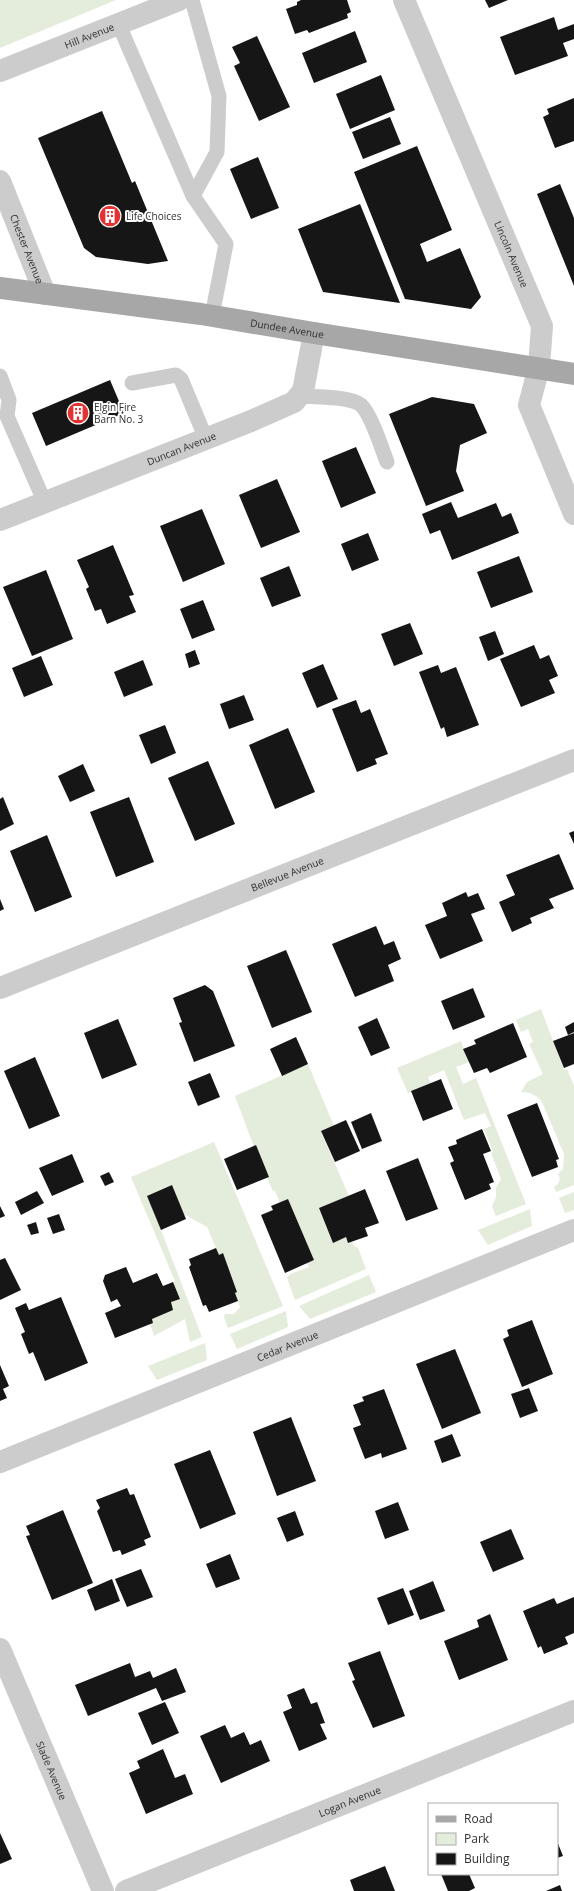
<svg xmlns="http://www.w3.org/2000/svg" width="574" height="1891" viewBox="0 0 574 1891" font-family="'Open Sans',sans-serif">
  <rect width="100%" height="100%" fill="#fff"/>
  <g fill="#e4ecdc">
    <polygon points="0,0 116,0 0,48"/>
    <path d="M541 1009 564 1070 567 1069 574 1086V1185L556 1192 554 1187 558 1184 560 1178 558 1174 563 1169 564 1154 542 1102C536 1095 531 1092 521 1092L527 1082 543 1074 529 1044 533 1042 528 1029 521 1032 516 1020Z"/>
    <polygon points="461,1041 469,1062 456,1067 463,1084 476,1078 526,1204 496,1216 492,1206 496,1197 496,1188 501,1179 491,1153 493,1152 484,1129 491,1126 485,1113 464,1120 444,1070 428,1077 431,1083 408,1093 397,1068"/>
    <polygon points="308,1064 334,1126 321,1132 349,1196 319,1209 333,1242 346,1237 348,1243 352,1242 354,1246 358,1248 366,1269 295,1300 287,1278 290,1274 309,1267 307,1263 314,1260 288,1199 280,1203 275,1191 273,1191 267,1178 269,1177 256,1146 254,1147 235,1096"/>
    <polygon points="214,1142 283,1306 228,1328 224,1317 225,1314 234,1314 240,1307 235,1293 237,1292 223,1253 219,1255 207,1227 184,1214 172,1185 161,1230 202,1337 190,1342 185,1319 154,1336 150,1324 153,1323 152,1319 171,1302 180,1298 173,1282 175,1281 131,1177"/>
    <polygon points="574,1192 574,1210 565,1213 559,1198"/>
    <polygon points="530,1209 532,1226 488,1245 478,1230"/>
    <polygon points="369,1275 376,1292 310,1319 299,1306"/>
    <polygon points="286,1311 288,1327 237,1349 230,1334"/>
    <polygon points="205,1343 207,1360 157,1380 148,1366"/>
  </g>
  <g fill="#161616">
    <polygon points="301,0 347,0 351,12 347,14 348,18 309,33 307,30 295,34 286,9 297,5 297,2"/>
    <polygon points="485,0 508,0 489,8"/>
    <polygon points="554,17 558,30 574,24 574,39 563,43 568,56 515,75 500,37"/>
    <polygon points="355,31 367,62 314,83 302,53"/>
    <polygon points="257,36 290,107 259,121 234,66 240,63 232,47"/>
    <polygon points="381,75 395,110 350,129 336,94"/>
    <polygon points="574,98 574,141 555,148 543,117 549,114 547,109"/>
    <polygon points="102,111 132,183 135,181 168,261 148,264 96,257 84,248 38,138"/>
    <polygon points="390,117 401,144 363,159 352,132"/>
    <polygon points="417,146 452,230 420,244 427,262 460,248 481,297 471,309 405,299 354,172"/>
    <polygon points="258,157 279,208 251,219 230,169"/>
    <polygon points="560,184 574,218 574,286 537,194"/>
    <polygon points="360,204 400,303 323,292 298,229"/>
    <polygon points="110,380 124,413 46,446 32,413"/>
    <polygon points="432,397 474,404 487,433 460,445 456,471 464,491 426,506 389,414"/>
    <polygon points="356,447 376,493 341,508 322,461"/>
    <polygon points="277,479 300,532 261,548 239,495"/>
    <polygon points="451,502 458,518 496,503 502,517 511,513 519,533 452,560 440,530 430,534 422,514"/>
    <polygon points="202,509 225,564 183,582 160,526"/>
    <polygon points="368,533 379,560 352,571 341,544"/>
    <polygon points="113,545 134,595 129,596 136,612 107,624 101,609 95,611 86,589 89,587 77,560"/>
    <polygon points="519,556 533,592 491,608 477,572"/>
    <polygon points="289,566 301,596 272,607 260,578"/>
    <polygon points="46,570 73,639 32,656 3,587"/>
    <polygon points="203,600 215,630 192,639 180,609"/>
    <polygon points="410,623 423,654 394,666 381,634"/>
    <polygon points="495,631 504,654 488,661 479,637"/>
    <polygon points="534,645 540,659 549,655 558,676 549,680 555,693 521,707 500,659"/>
    <polygon points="195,650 200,664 189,668 185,654"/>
    <polygon points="41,656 53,685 24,697 12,668"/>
    <polygon points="143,660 153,685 124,697 114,672"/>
    <polygon points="323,664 338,699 317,708 302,673"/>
    <polygon points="438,665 441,673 456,667 479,725 447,737 444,727 441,729 419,672"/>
    <polygon points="244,695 254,720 229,729 220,704"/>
    <polygon points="356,700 361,713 370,709 388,754 375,759 377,764 357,772 332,709"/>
    <polygon points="165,725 176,753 151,764 139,735"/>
    <polygon points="288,728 315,792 275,809 249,745"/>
    <polygon points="208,761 235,824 195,841 168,778"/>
    <polygon points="83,764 95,791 70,802 58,776"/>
    <polygon points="3,797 14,824 0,831 0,799"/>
    <polygon points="129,797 154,862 116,877 90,812"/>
    <polygon points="574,831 574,844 569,833"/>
    <polygon points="47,835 72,897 35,912 10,851"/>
    <polygon points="559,854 574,889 549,899 554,908 530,918 532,923 512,932 499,902 515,895 506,875"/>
    <polygon points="466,892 468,897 478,893 485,909 471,914 483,941 440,959 425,925 447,916 442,903"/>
    <polygon points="0,899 4,909 0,911"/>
    <polygon points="376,926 384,945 394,941 401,959 388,965 394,981 355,997 332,944"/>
    <polygon points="286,950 312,1012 272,1028 247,966"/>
    <polygon points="205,985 213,991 235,1046 194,1062 179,1023 182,1022 173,998"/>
    <polygon points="473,988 485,1017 453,1030 441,1001"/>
    <polygon points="377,1018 390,1048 371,1056 358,1027"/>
    <polygon points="118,1019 137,1065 102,1079 84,1033"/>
    <polygon points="574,1022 574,1032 568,1035 565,1027"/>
    <polygon points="513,1023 527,1057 490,1073 487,1068 474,1073 463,1049 476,1044 474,1040"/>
    <polygon points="574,1033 574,1064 564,1068 553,1041"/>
    <polygon points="296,1037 308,1064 282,1076 270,1049"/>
    <polygon points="35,1057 60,1116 29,1129 4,1071"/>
    <polygon points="210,1073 220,1097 198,1106 188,1082"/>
    <polygon points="441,1079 453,1109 423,1121 411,1091"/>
    <polygon points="537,1103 559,1159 556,1160 558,1167 532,1177 507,1115"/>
    <polygon points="371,1113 382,1141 362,1149 351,1122"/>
    <polygon points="346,1120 360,1151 335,1162 321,1131"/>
    <polygon points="482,1129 491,1151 483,1154 494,1182 489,1184 491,1189 465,1200 450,1163 454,1161 448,1147 457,1144 456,1140"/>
    <polygon points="256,1145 269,1177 237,1190 224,1159"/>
    <polygon points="72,1154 84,1182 52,1196 39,1168"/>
    <polygon points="418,1158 438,1209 406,1221 386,1171"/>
    <polygon points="109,1172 114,1182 105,1186 100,1176"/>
    <polygon points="172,1185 186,1219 161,1230 147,1196"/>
    <polygon points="365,1189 379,1223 365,1228 368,1236 348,1243 346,1237 333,1243 319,1208"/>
    <polygon points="37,1191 44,1203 21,1215 15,1202"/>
    <polygon points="288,1199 314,1260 285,1273 261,1215 273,1210 271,1206"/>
    <polygon points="0,1206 5,1216 0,1218"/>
    <polygon points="59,1214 65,1230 53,1234 47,1218"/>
    <polygon points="36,1222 39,1233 31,1235 27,1225"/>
    <polygon points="216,1248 219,1255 223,1253 237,1292 235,1293 238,1301 209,1312 206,1305 203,1306 189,1267 191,1265 189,1259"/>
    <polygon points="5,1258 21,1290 0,1300 0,1260"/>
    <polygon points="126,1267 133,1283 157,1273 163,1286 173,1282 180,1299 171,1302 173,1310 152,1319 153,1323 115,1338 105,1313 121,1306 117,1299 111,1302 103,1281 105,1275"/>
    <polygon points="61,1297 88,1363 45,1381 33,1352 29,1354 21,1334 25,1332 15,1308 26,1303 29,1310"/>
    <polygon points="532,1320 553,1374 522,1387 503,1339 509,1336 507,1330"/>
    <polygon points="455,1349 481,1413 442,1429 416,1364"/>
    <polygon points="0,1365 9,1386 3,1389 7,1398 0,1401"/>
    <polygon points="529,1388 538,1411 520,1418 511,1394"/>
    <polygon points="384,1389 407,1449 382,1458 381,1453 365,1459 353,1428 361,1425 353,1405 364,1401 362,1397"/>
    <polygon points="291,1417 316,1481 277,1496 253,1432"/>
    <polygon points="452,1434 461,1456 442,1463 434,1441"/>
    <polygon points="210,1450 236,1514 200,1529 174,1464"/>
    <polygon points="127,1488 130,1495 134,1494 151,1537 144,1540 146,1545 122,1555 120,1550 113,1552 97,1511 100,1508 96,1500"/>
    <polygon points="398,1502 409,1530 385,1539 375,1511"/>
    <polygon points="63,1510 93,1583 52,1600 26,1536 30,1535 26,1526"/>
    <polygon points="295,1511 304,1535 287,1542 277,1518"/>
    <polygon points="511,1529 524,1559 493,1572 480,1542"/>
    <polygon points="230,1554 240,1579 216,1588 206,1564"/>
    <polygon points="141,1569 153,1597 127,1607 115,1579"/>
    <polygon points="112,1579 120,1601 95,1611 87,1590"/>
    <polygon points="433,1581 445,1611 420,1620 409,1591"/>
    <polygon points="403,1588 414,1615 388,1625 377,1598"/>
    <polygon points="574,1597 574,1633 565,1637 568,1644 544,1654 541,1646 538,1648 523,1611 554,1598 557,1604"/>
    <polygon points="490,1614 508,1660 459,1680 444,1641 479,1627 477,1620"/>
    <polygon points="380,1651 405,1716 373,1728 352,1681 355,1680 348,1663"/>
    <polygon points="130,1663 135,1677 150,1671 153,1678 176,1668 186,1692 162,1701 156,1688 88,1716 75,1685"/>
    <polygon points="304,1688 311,1704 317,1702 325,1723 320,1724 327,1739 299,1751 283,1712 292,1708 287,1695"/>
    <polygon points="165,1702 179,1733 152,1745 138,1713"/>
    <polygon points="225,1725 231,1738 244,1732 250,1745 261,1740 270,1761 221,1783 200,1736"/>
    <polygon points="163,1749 175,1778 185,1774 193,1794 146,1814 129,1773 140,1768 137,1761"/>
    <polygon points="0,1833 12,1859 0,1864"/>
    <polygon points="557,1841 563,1856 557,1858"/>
    <polygon points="385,1866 395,1891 354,1891 350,1880"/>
    <polygon points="441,1874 469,1874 475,1888 469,1891 448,1891"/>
    <polygon points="560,1885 562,1891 546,1891"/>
  </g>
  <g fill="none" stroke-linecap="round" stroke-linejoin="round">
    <g stroke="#ccc" stroke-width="15">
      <polyline points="192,0 219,96 217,152 193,196"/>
      <polyline points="119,25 193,196 226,244 212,316"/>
      <polyline points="0,376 9,400 7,416 45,503"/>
      <polyline points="132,383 176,375 181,379 206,439"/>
      <path d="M300 396C315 397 350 396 361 405 371 414 382 449 387 462"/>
    </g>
    <g stroke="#ccc" stroke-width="22">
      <path id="s1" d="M404 0 542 326 539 367 529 405 574 514"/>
      <path id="s2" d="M0 71 179 0"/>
      <path id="s3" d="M0 181 45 294"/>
      <path id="s4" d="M0 988 574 760"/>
      <path id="s5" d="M0 1462 574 1230"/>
      <path id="s6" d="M0 1649 103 1891"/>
      <path id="s7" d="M126 1891 574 1711"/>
    </g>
    <path stroke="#ccc" stroke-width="22" id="s8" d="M0 520 251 421 294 402 303 391 314 333"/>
    <path stroke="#a7a7a7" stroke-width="22" id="s9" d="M0 288 201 314 314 333 574 374"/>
  </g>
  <defs>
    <g id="building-disc" transform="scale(1.15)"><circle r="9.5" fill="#e63132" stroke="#fff"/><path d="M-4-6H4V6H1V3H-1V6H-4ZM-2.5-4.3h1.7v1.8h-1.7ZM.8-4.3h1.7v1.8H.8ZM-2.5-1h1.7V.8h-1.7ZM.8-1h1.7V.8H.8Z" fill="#fff"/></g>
  </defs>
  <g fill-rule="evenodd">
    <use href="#building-disc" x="110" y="216"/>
    <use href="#building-disc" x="78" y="413"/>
  </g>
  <g text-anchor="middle" stroke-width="4" stroke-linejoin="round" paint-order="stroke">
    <g font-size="10" fill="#2f2f2f" stroke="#fff">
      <text dy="4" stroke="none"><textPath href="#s2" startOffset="96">Hill Avenue</textPath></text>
      <text dy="4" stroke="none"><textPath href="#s3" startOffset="73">Chester Avenue</textPath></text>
      <text dy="4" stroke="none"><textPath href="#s1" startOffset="276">Lincoln Avenue</textPath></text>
      <text dy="4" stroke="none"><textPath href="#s9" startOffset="290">Dundee Avenue</textPath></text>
      <text dy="4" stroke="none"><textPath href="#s8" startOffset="195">Duncan Avenue</textPath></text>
      <text dy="4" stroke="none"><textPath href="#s4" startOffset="309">Bellevue Avenue</textPath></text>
      <text dy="4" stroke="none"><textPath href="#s5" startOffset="310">Cedar Avenue</textPath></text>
      <text dy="4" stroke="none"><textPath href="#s6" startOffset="132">Slade Avenue</textPath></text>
      <text dy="4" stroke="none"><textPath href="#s7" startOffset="241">Logan Avenue</textPath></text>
    </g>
    <g font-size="10" fill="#2f2f2f" stroke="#fff" text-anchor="start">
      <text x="126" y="220">Life Choices</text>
      <text x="94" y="411">Elgin Fire<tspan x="94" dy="12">Barn No. 3</tspan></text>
    </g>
  </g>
  <rect x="428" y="1803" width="130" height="72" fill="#ffffff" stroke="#acacac"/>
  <rect x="436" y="1816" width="20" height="6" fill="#a7a7a7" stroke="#acacac"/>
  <text x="464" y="1823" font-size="12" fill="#2f2f2f">Road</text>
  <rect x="436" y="1833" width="20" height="12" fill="#e4ecdc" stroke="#acacac"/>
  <text x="464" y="1843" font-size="12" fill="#2f2f2f">Park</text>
  <rect x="436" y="1853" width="20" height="12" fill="#161616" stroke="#acacac"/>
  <text x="464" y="1863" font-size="12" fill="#2f2f2f">Building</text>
</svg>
